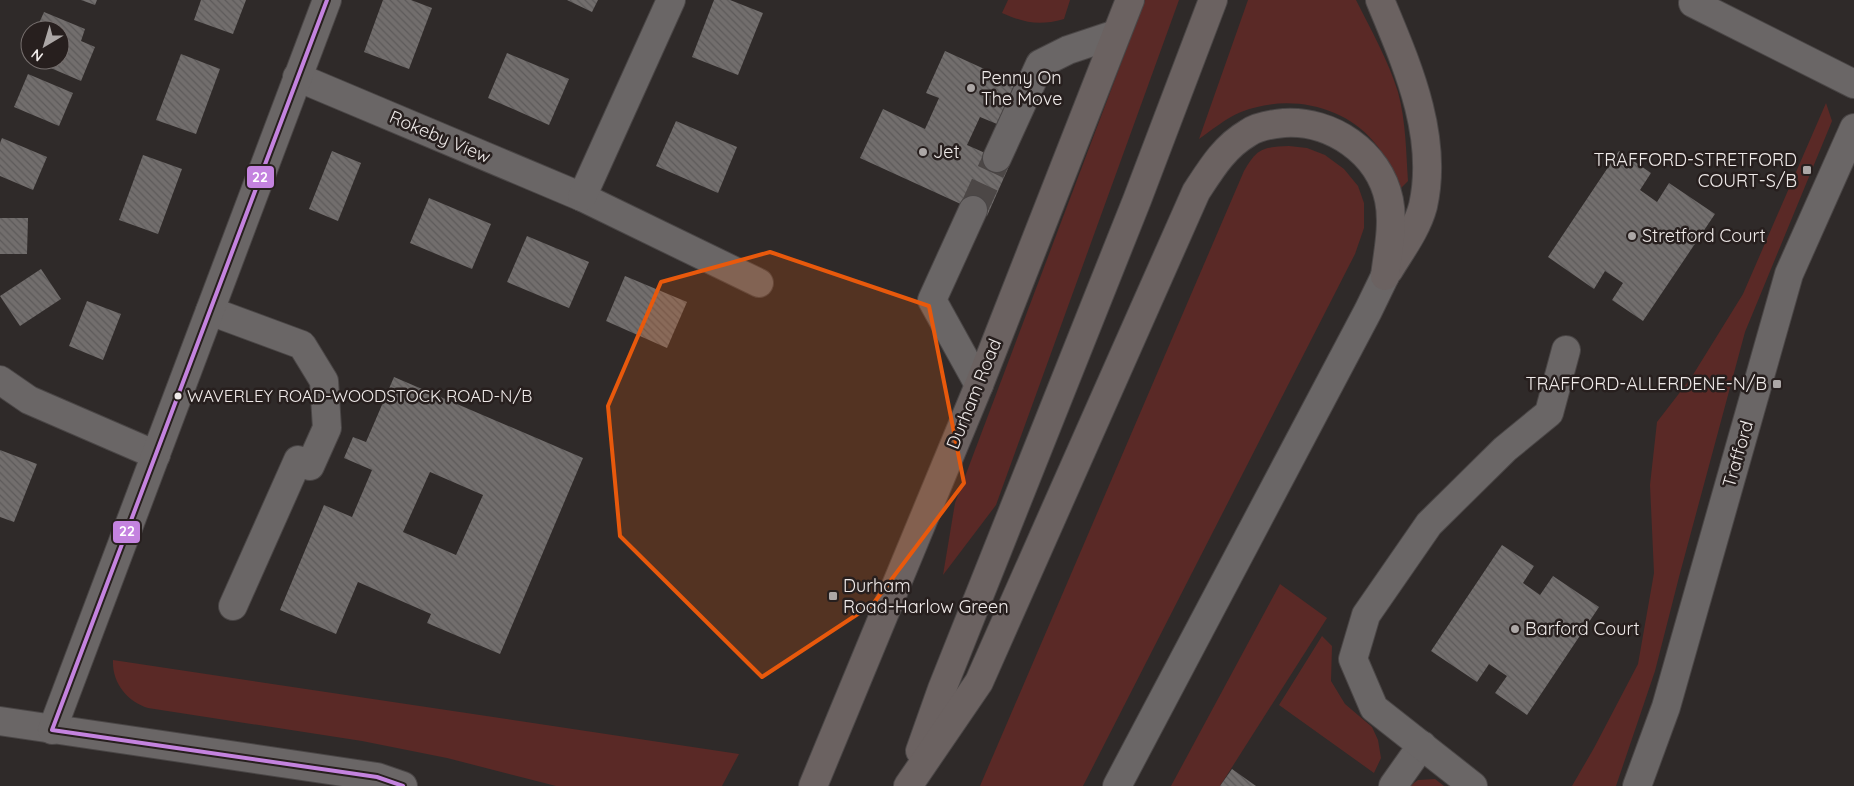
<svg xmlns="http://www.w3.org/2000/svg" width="1854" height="786" viewBox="0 0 1854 786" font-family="Quicksand,sans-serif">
  <defs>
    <pattern id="building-back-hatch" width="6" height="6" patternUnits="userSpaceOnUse" patternTransform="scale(1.25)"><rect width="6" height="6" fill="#726e6d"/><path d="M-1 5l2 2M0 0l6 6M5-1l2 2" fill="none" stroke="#5d5a5a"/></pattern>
  </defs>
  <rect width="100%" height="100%" fill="#2f2a29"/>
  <g fill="#5a2926">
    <path d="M1008 0H1070L1064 19C1039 26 1025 23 1002 13Z"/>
    <polygon points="1145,0 1179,0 996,505 943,575 955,503"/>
    <path d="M1248 0H1356C1371 30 1388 60 1398 92 1406 122 1406 151 1408 181L1401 188C1393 172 1386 156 1374 142 1342 104 1286 94 1241 112 1226 118 1212 130 1199 139Z"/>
    <polygon points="1826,103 1832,121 1745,332 1679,577 1655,671 1616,786 1572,786 1594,748 1638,664 1654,573 1650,485 1657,422 1691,378 1743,294"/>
    <path d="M1289 146 1307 148 1325 155 1344 169 1358 186 1364 203V228L1355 254 1083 786H980L1244 171C1257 148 1263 147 1289 146Z"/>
    <polygon points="1280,584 1327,618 1220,786 1171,786"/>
    <polygon points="1322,636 1332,646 1331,681 1345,704 1372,727 1378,740 1381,758 1374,773 1279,705"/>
    <path d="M113 660 739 754 722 786H556L447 758 362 741 148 708C127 701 112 683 113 660Z"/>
    <polygon points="1435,779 1444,786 1410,786 1418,780"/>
  </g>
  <g fill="url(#building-back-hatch)" fill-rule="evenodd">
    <polygon points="81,0 97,0 95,5"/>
    <polygon points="201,0 246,0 233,34 194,20"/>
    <polygon points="383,0 411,0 432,8 409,69 364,52"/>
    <polygon points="567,0 598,0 592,12"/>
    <polygon points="714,0 730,0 763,13 738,75 692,57"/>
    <polygon points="44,12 85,29 81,41 95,47 81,81 32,60 60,60 60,30 36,30"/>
    <polygon points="30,46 30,59 25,57"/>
    <polygon points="945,51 1015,83 997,124 980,117 967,145 1010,164 987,216 860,158 883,109 925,129 939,98 926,93"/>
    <polygon points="507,53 569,79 549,125 488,98"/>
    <polygon points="181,54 220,69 196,134 156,120"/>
    <polygon points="28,74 73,93 59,126 14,107"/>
    <polygon points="676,121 737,147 718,193 656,166"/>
    <polygon points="2,138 47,157 33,190 0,176 0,143"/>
    <polygon points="332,151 361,163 338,221 309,209"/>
    <polygon points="1619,151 1651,173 1640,190 1657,202 1669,183 1715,214 1643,321 1612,300 1623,283 1605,271 1594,289 1548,257"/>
    <polygon points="143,155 182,169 158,234 119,220"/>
    <polygon points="429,198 491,224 472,269 410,243"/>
    <polygon points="0,218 28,218 27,254 0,254"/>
    <polygon points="527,236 589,262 569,308 507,282"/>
    <polygon points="41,269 61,299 20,326 0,296"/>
    <polygon points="625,276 687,302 667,348 606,321"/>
    <polygon points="87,301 121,314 103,360 69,346"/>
    <path d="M394 377 583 458 500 654 427 623 431 614 358 582 336 634 280 610 324 505 352 517 372 470 344 458 353 437 366 442ZM430 472 483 495 456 555 403 532Z"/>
    <polygon points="0,450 37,464 14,522 0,517"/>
    <polygon points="1502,545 1534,566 1523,583 1540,595 1553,576 1599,607 1527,715 1495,693 1507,676 1489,664 1477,682 1431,651"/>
    <polygon points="1232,769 1256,786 1220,786"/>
  </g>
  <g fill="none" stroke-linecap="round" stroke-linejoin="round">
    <polyline stroke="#4c4746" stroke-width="28" stroke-dasharray="28 14" stroke-linecap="butt" points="973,210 997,158"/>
    <g stroke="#4a4646" stroke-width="30">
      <g id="minor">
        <polyline points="1693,3 1854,84"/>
        <polyline points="297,77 582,197 759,283"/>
        <polyline points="997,158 1040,64 1068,50 1116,34"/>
        <polyline points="582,197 671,0"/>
        <polyline points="973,210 932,300 979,385"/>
        <polyline points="210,311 302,345 324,381 327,428 310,466 298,460 233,606"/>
        <polyline points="0,380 29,400 156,455"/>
        <polyline points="0,721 377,777 403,786"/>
        <polyline points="52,730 327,0"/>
        <polyline points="1117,786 1368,311 1385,276"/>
        <polyline points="1393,786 1422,745"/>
        <polyline points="1473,786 1374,708 1353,659 1366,615 1429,524 1505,449 1549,413 1566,350"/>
        <polyline points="1637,786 1666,707 1789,274 1854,128"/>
      </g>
    </g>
    <g stroke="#4a4646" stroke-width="30">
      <g id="major">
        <path d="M1380 0C1406 63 1439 135 1423 206 1417 229 1401 250 1389 270"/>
        <polyline points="920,751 942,689 1137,200 1213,0"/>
        <polyline points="813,786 979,385 1130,0"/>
        <path d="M908 786 979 682 1196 192C1211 169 1224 147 1248 133 1258 126 1273 124 1284 123 1331 120 1379 152 1389 200 1394 224 1388 252 1385 276"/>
      </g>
    </g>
    <use href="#minor" stroke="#6a6666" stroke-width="28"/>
    <use href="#major" stroke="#6b6261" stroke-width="28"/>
    <g stroke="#271f1e" stroke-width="8">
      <polyline id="bus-1" points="327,0 52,730 377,777 403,786"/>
    </g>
    <use href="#bus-1" stroke="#c483df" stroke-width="4"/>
  </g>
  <path fill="#e8590c" fill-opacity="0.2" stroke="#e8590c" stroke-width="4" stroke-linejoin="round" d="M770 252 929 306 964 483 873 604 762 677 620 536 608 406 661 282Z"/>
  <g fill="#aca7a6" stroke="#271f1e" stroke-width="2">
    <circle cx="971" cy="88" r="5"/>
    <circle cx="923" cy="152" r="5"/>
    <rect x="1802" y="165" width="10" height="10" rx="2.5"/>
    <circle cx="1632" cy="236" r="5"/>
    <rect x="1772" y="379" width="10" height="10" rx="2.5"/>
    <rect x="828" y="591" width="10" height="10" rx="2.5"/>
    <circle cx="1515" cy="629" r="5"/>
  </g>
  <circle fill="#efeae9" stroke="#271f1e" stroke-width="2" cx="178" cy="396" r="4.5"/>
  <g text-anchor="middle" stroke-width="5" stroke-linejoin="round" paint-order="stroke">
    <g font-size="17" fill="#efeae9" stroke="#271f1e" text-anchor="start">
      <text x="187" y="402">WAVERLEY ROAD-WOODSTOCK ROAD-N/B</text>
    </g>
    <g font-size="18" fill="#efeae9" stroke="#271f1e" text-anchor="start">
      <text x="981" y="84">Penny On<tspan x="981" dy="21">The Move</tspan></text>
      <text x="933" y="158">Jet</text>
      <text x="1797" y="166" text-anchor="end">TRAFFORD-STRETFORD<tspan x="1797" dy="21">COURT-S/B</tspan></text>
      <text x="1642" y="242">Stretford Court</text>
      <text x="1767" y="390" text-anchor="end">TRAFFORD-ALLERDENE-N/B</text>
      <text x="843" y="592">Durham<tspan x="843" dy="21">Road-Harlow Green</tspan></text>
      <text x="1525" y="635">Barford Court</text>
    </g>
    <g font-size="18" fill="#efeae9" stroke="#271f1e">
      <text transform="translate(440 137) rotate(23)" y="6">Rokeby View</text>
      <text transform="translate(974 394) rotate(-68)" y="6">Durham Road</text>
      <text transform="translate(1738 454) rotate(-74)" y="6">Trafford</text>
    </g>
  </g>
  <g stroke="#271f1e" stroke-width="2">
    <rect x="246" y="165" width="29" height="24" rx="5" fill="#c483df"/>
    <rect x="112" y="520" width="29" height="24" rx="5" fill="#c483df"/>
  </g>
  <g font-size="14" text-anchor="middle" font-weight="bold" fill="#fff">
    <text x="260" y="182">22</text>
    <text x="127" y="536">22</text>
  </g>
  <g transform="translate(45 45) rotate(218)"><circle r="24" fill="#271f1e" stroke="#77706f"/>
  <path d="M0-4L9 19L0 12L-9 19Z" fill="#aca7a6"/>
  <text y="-8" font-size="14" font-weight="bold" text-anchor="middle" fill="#efeae9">N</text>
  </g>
</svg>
